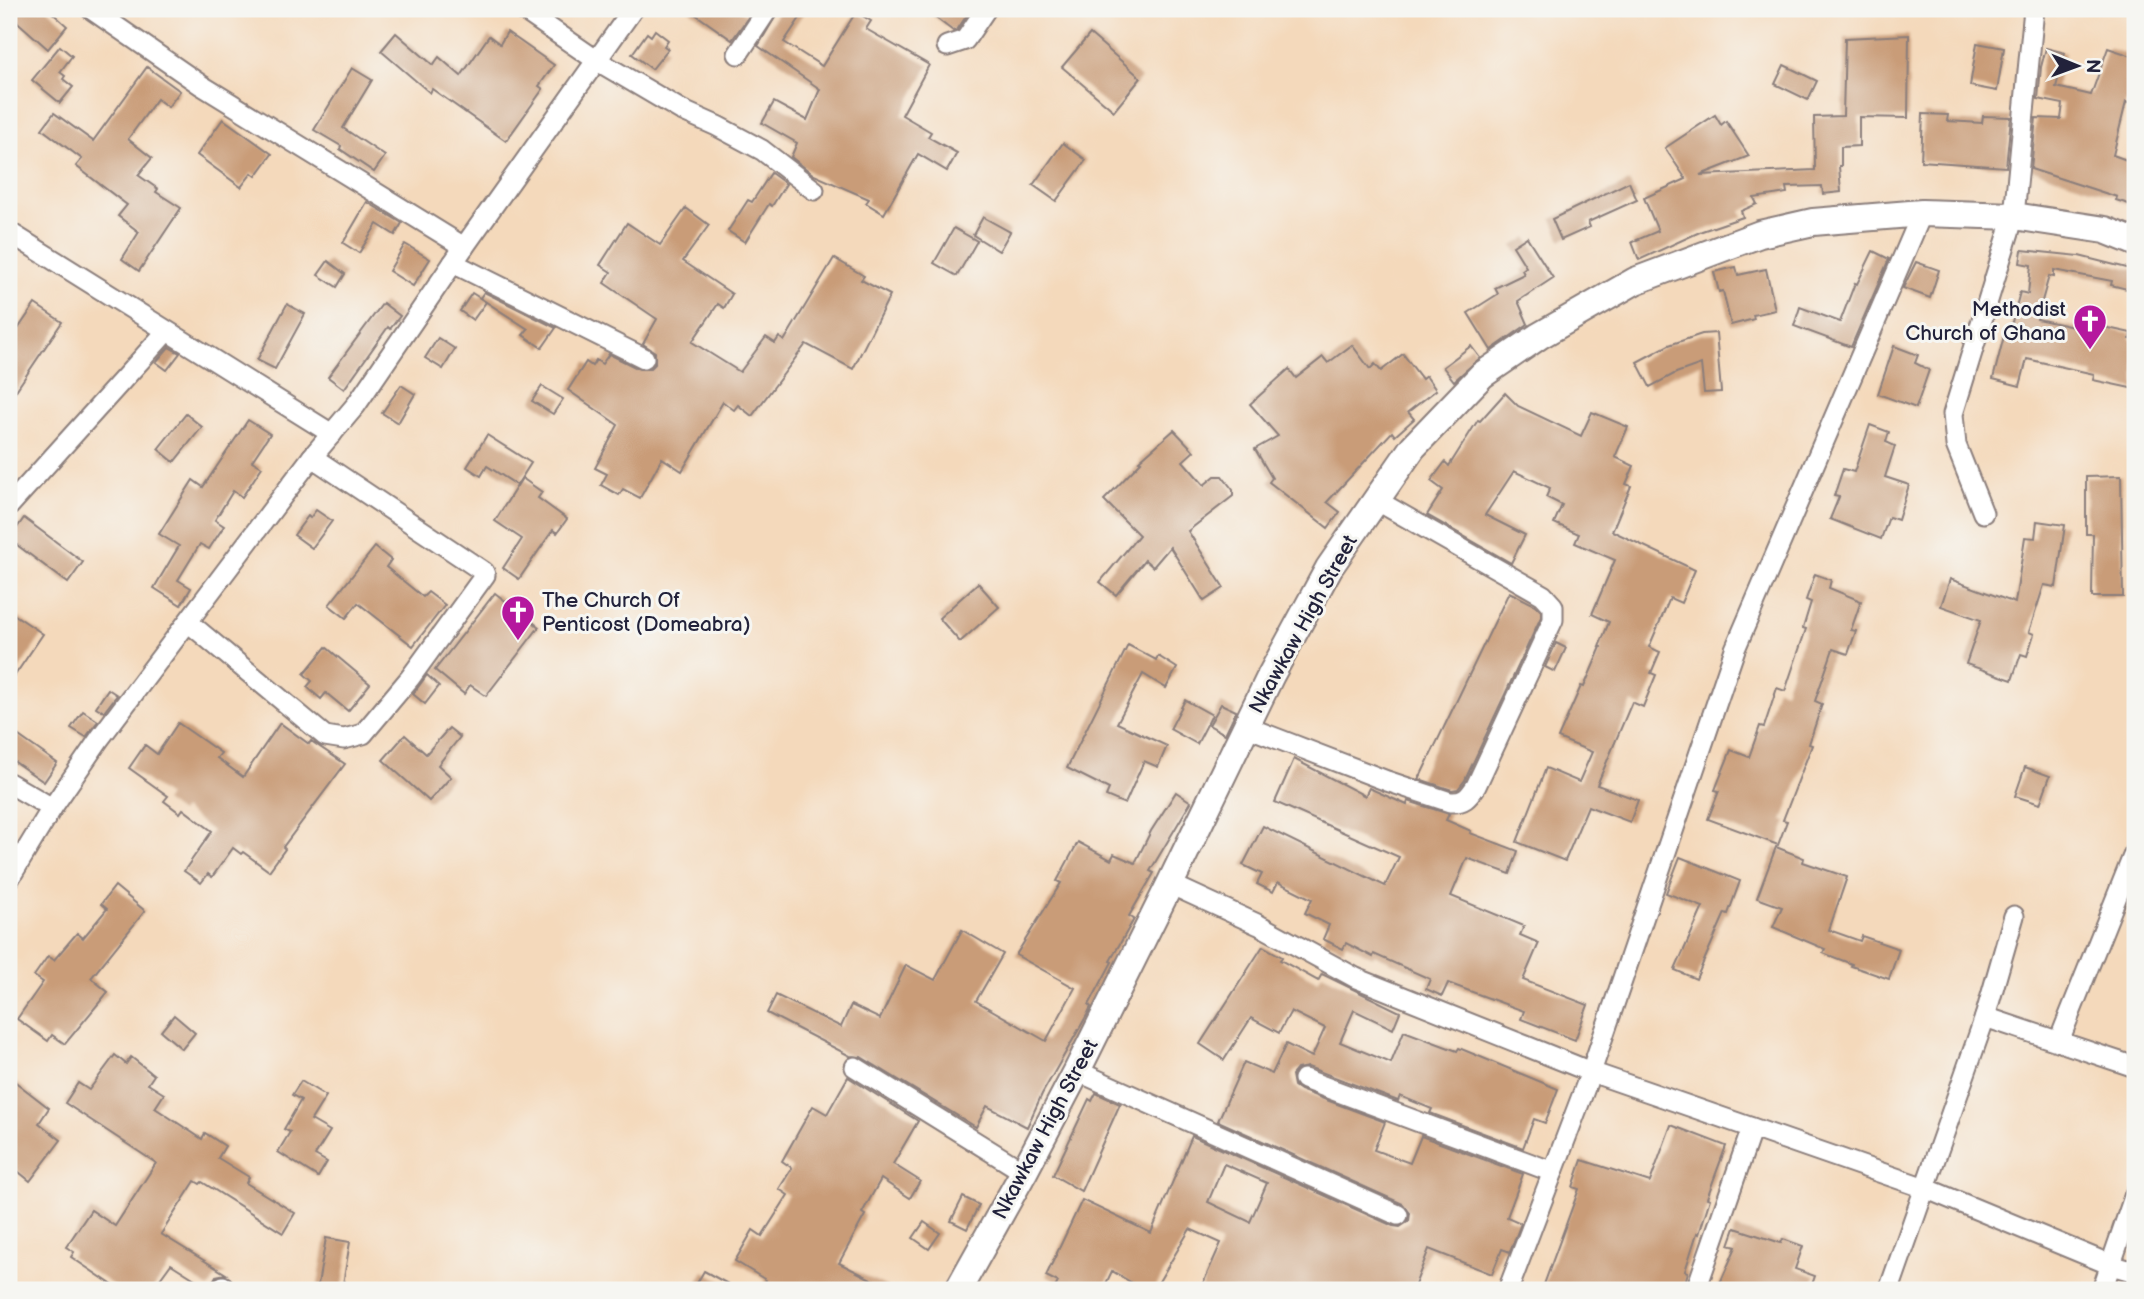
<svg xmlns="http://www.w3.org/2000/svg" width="2144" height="1299" viewBox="0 0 2144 1299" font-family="'Balsamiq Sans',sans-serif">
  <rect width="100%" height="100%" fill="#f6f6f2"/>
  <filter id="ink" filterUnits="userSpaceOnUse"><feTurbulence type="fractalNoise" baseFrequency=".0143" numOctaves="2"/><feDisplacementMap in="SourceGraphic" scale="14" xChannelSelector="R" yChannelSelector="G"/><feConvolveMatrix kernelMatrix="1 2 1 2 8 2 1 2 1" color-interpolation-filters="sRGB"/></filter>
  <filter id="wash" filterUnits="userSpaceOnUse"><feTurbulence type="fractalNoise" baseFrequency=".00686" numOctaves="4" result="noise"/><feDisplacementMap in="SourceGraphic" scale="28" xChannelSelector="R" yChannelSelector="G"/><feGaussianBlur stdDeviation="1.57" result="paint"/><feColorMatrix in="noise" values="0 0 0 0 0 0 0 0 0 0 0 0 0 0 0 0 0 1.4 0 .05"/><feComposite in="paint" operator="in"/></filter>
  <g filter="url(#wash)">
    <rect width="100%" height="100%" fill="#f4d9bb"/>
    <g id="blocks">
      <g fill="#c99c78" fill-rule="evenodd">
        <polygon points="21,9 48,9 67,26 48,49 13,18"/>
        <polygon points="688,9 738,9 749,16 732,40"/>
        <polygon points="780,9 806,9 784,42 822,66 856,12 871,21 866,29 929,65 902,115 931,132 928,137 957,153 947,171 918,154 884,214 866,203 869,199 814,175 791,157 797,143 762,123 774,102 807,120 820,89 758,46"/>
        <polygon points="924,9 971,9 957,30 953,31"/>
        <polygon points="655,30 668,40 664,46 668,49 652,69 632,54 647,33 651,36"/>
        <polygon points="507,32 554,65 539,86 543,89 506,141 432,89 430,93 381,51 396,33 433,65 439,57 461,76 489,36 500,44"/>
        <polygon points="1090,34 1141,78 1114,111 1062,67"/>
        <polygon points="1909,35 1908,118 1859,117 1859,146 1841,147 1841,166 1839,166 1841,192 1823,194 1822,186 1786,187 1787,193 1754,198 1757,204 1741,211 1743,217 1702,231 1639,260 1632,242 1658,231 1644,198 1686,179 1665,148 1715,115 1721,125 1726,121 1749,156 1700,175 1815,170 1814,117 1843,116 1845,38"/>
        <polygon points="1977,43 2004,48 1997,91 1970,86"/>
        <polygon points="60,46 72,56 60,72 65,76 63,79 73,87 60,103 32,80"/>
        <polygon points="2046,48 2065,53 2056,87 2091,95 2108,48 2135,57 2135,106 2126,102 2113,155 2135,163 2135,206 2116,200 2117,197 2031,169 2036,118 2061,119 2063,104 2038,99 2041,67"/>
        <polygon points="1784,65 1817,81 1808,100 1775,84"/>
        <polygon points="147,67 180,91 168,107 157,99 128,139 152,158 138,175 158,189 156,192 181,208 139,271 122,259 139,232 118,216 127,205 76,166 82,159 42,129 54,113 93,141"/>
        <polygon points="352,68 372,80 343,128 385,156 374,172 340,149 341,146 314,130"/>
        <polygon points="1923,114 1948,115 1947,121 1982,123 1983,116 2011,117 2006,167 1921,161"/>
        <polygon points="223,119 272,154 256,176 252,173 241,187 197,155"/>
        <polygon points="1063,143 1086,160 1056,201 1033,185"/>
        <polygon points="771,173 786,184 772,206 769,204 745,242 728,231 748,200 752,202"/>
        <polygon points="1629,182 1637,200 1588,222 1590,227 1561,240 1552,219"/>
        <polygon points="367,202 402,223 395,235 377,224 359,253 343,243"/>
        <polygon points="686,208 709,225 683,261 732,294 724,308 718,304 692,342 740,372 766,337 775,343 779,337 784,341 834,258 864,276 861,280 890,295 853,369 806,344 752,416 738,405 734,410 723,402 682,471 662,458 640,498 623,489 619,495 601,485 607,474 595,468 618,425 568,390 586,362 592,366 596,360 602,364 609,354 639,369 650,369 655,364 655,352 643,344 657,319 604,283 611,272 600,265 627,223 660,245"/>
        <polygon points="983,217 1010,232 999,251 973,235"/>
        <polygon points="954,228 977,241 957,276 934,263"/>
        <polygon points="1527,237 1553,278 1518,301 1528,324 1491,350 1468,313 1498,294 1495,288 1524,274 1522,270 1526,267 1513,246"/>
        <polygon points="405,244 430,259 413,286 389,271"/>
        <polygon points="2022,250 2079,256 2135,270 2135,291 2111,285 2112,281 2054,270 2054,277 2049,276 2037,319 2078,328 2080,322 2131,333 2130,339 2135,340 2135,389 2093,380 2094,374 2027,359 2020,386 1993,379 2004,336 2008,337 2020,292 2028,294 2031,265 2020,263"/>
        <polygon points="1873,251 1889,259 1851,347 1794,326 1800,307 1840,322 1855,283 1857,284"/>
        <polygon points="328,261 345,274 337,287 318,275"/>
        <polygon points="1916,262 1939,270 1930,298 1903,288"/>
        <polygon points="1736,267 1738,275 1766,269 1775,310 1753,315 1754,319 1731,325 1723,291 1719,292 1714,272"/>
        <polygon points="484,292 556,328 542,348 523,335 528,329 480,298"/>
        <polygon points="472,293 486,302 473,320 460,311"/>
        <polygon points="383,303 400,316 390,329 388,327 344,389 328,377"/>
        <polygon points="35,304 62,322 9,401 9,326 16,332"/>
        <polygon points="287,304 305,314 275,369 257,360"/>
        <polygon points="1716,333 1721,392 1704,393 1701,364 1676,373 1650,387 1637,362 1669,345 1702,334"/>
        <polygon points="438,338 455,349 443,369 425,358"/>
        <polygon points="1352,345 1370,369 1375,364 1381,371 1403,354 1422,379 1426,376 1436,390 1408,412 1414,419 1395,436 1392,432 1327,502 1340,512 1328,528 1269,482 1272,478 1255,449 1278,436 1250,404 1289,369 1296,378 1323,357 1328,363"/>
        <polygon points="1471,346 1480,358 1454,381 1443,367"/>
        <polygon points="1894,346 1918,355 1915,363 1929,370 1916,408 1878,394"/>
        <polygon points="169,347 180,353 167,370 156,362"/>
        <polygon points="401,385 415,394 398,423 382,413"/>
        <polygon points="542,386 563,399 553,414 532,401"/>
        <polygon points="1505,393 1518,406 1581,436 1592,412 1628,427 1615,457 1634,466 1626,484 1631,486 1612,531 1695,570 1681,603 1670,598 1649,647 1660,652 1651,673 1656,675 1643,707 1632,702 1597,785 1638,800 1630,822 1588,806 1565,861 1517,842 1546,768 1579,782 1592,752 1558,738 1581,686 1584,687 1601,647 1599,647 1609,622 1592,614 1615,560 1575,543 1579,534 1554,523 1562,505 1546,497 1550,488 1514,471 1485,515 1525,535 1511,563 1427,515 1443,490 1431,481 1445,462 1449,466 1478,420 1480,421"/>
        <polygon points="186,414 202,427 174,462 158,449"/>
        <polygon points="248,420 270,434 252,461 262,467 242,497 233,491 215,520 224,526 209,549 200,544 178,580 191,588 181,605 154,588 179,546 159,534 193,480 203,487"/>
        <polygon points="1870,425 1889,432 1886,442 1895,446 1885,477 1909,485 1898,520 1889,517 1881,539 1830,519 1839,497 1834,496 1843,469 1854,472"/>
        <polygon points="1174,430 1194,451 1183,461 1204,485 1215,476 1222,476 1233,490 1233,496 1188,531 1224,588 1204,601 1170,547 1153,567 1145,560 1116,595 1100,582 1139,535 1104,500 1141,462 1139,461"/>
        <polygon points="487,435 531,463 517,485 487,466 481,476 467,467"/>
        <polygon points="2121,476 2123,597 2092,597 2093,534 2086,534 2086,477"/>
        <polygon points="522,478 542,492 538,498 567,519 557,533 553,530 519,579 503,568 522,539 495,521"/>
        <polygon points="316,510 332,521 312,548 294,535 308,516 310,518"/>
        <polygon points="24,518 83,562 68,583 9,539"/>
        <polygon points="2037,521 2065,525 2056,587 2044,585 2029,632 2034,634 2027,656 2021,654 2012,680 1966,664 1981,620 1941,606 1950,579 2015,603 2025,537 2035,538"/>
        <polygon points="375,547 391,560 386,567 423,597 428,592 445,605 413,646 358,603 346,618 329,605"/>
        <polygon points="1815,574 1831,580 1829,588 1861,601 1851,630 1856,631 1848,654 1833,649 1815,701 1822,704 1809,744 1812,745 1783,820 1787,821 1778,845 1708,819 1719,791 1715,790 1731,750 1749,757 1760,726 1764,727 1777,688 1785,691 1806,629 1803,628 1811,602 1806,600"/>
        <polygon points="978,583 999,607 960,642 939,618"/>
        <polygon points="1509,592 1535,605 1541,611 1541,617 1465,780 1458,789 1452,790 1419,779"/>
        <polygon points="495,593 539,627 486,696 470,685 464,694 435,670"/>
        <polygon points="9,611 43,634 9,684"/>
        <polygon points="1556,643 1566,648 1555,672 1545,667"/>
        <polygon points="1128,645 1156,660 1158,656 1177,668 1166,688 1143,674 1117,723 1167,746 1158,767 1144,761 1125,804 1106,796 1109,789 1067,768"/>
        <polygon points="326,647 370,684 348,711 326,693 321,699 307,687 312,681 304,674"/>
        <polygon points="427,675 439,686 425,704 413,694"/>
        <polygon points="108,689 117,695 104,712 96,707"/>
        <polygon points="1185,700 1212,715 1197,744 1170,729"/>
        <polygon points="1221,704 1236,711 1225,734 1209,725"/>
        <polygon points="83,711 98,721 86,737 71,728"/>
        <polygon points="178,723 221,753 217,758 243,777 280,723 309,744 311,741 345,764 283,847 285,849 269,871 243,852 241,854 233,848 212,877 208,874 201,883 184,871 212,831 183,809 180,813 164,801 168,796 129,768 145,745 157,754"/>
        <polygon points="449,728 460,737 438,765 451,777 429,801 383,760 405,735 426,754"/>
        <polygon points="9,729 57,763 44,782 9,758"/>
        <polygon points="1294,759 1365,796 1369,788 1407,805 1408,801 1449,814 1446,820 1471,831 1470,833 1518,851 1510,874 1467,858 1451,896 1524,926 1520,935 1539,943 1523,980 1588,1005 1575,1040 1521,1019 1524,1011 1448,983 1442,996 1426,989 1430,979 1374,954 1373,957 1346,943 1343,949 1323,939 1329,925 1305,913 1312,899 1278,882 1273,892 1257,884 1262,874 1243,865 1263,826 1385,886 1399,857 1275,802"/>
        <polygon points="2025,767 2050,776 2040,804 2015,796"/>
        <polygon points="1176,792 1191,802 1150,871 1154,873 1129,916 1134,919 1110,961 1112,962 1089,1005 1091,1007 1087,1015 1042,1094 1027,1127 987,1106 976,1127 861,1057 850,1056 767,1013 776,995 841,1027 851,1005 880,1019 906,965 935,980 962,930 1003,954 976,1001 1046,1041 1075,988 1016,955 1061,883 1057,881 1078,842 1111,860 1114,854 1135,863 1151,831"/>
        <polygon points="1776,847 1804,858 1803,862 1847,877 1829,930 1860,941 1862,936 1899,949 1889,979 1851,966 1852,964 1823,953 1825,949 1773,927 1782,907 1757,898"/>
        <polygon points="1680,857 1740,881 1728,914 1725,913 1696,979 1675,970 1703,907 1666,893"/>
        <polygon points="115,886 145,911 91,978 108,992 65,1044 52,1035 48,1041 17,1019 43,982 34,976 48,956 54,960 77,933 83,938 107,909 101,904"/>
        <path d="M1263 946 1282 957 1280 960 1318 981 1322 974 1400 1012 1393 1029 1354 1010 1340 1042 1391 1063 1404 1031 1457 1051 1459 1048 1558 1089 1545 1123 1534 1119 1523 1148 1430 1113 1432 1109 1400 1096 1398 1101 1308 1067 1297 1069 1292 1075 1294 1086 1300 1090 1385 1122 1374 1150 1410 1163 1421 1136 1523 1174 1507 1217 1521 1223 1510 1252 1502 1249 1492 1274 1429 1249 1413 1290H1200L1221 1243 1190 1229 1154 1290H1144L1112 1271 1103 1290H1054L1058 1282 1046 1276 1082 1200 1151 1233 1192 1136 1393 1226 1400 1227 1409 1221 1410 1213 1403 1204 1218 1121 1244 1062 1272 1074 1286 1044 1312 1057 1325 1028 1291 1011 1279 1033 1251 1018 1224 1060 1200 1044ZM1224 1164 1267 1183 1250 1222 1208 1202Z"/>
        <polygon points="174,1015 195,1033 182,1049 161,1031"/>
        <polygon points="115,1055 126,1064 131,1057 154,1075 148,1084 164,1094 155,1108 202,1139 205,1133 225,1146 218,1158 249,1177 246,1183 295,1213 283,1233 202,1182 200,1184 195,1181 161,1234 226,1274 216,1276 209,1288 171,1264 152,1290 120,1290 71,1257 74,1252 66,1247 91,1210 115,1226 156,1163 65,1103 78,1083 89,1090"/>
        <polygon points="9,1077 49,1108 39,1123 61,1140 30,1181 9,1164"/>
        <polygon points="848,1077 918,1121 893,1164 920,1181 910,1198 881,1179 862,1213 865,1215 839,1263 893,1290 761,1290 766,1280 735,1261 753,1230 762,1236 788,1195 779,1189 792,1168 782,1161 813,1106 827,1114"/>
        <polygon points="301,1081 326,1096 311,1120 330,1131 315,1155 327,1162 318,1177 278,1152 290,1132 284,1129 301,1100 292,1095"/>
        <polygon points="1096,1093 1120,1104 1081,1191 1053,1175 1089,1099 1092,1101"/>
        <polygon points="1671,1125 1726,1146 1707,1198 1710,1199 1699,1234 1697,1233 1685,1271 1688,1272 1683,1290 1542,1290 1579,1189 1573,1187 1582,1160 1650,1182"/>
        <polygon points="963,1197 979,1205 967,1229 951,1221"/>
        <polygon points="924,1222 940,1233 929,1249 913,1238"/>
        <polygon points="1735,1228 1781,1243 1783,1239 1803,1246 1795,1269 1815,1276 1810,1290 1717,1290 1736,1247 1729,1245"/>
        <polygon points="326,1238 350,1242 342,1290 317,1290"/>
        <polygon points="704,1271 739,1290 693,1290"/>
      </g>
    </g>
  </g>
  <g filter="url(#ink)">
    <use href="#blocks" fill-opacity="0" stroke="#8b7e7b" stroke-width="2"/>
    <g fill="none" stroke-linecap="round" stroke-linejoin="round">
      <g stroke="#8b7e7b" stroke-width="23">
        <g id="street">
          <polyline points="91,9 201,85 464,247"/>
          <polyline points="522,9 596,60 681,110 717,126 762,150 814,190"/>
          <polyline points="947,46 965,40 986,9"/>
          <polyline points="738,54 768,9"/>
          <polyline points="9,232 332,434"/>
          <polyline points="453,263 644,358"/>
          <polyline points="9,506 166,332"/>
          <polyline points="1983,513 1956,445 1953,414 2014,216 2034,9"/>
          <polyline points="188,622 325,736 344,739 363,734 410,678 485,575 484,572 312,457"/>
          <path d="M1247 727 1387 781 1450 802C1464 803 1468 798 1476 786L1553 620V606L1543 595 1376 500"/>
          <polyline points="9,783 52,808"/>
          <polyline points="9,879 52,808 100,738 312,457 356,405 464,247 633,9"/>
          <polyline points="1170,884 1259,925 1356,978 1591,1072 1925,1188 2111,1265 2135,1272"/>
          <polyline points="1985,1017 2135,1067"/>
          <polyline points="2059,1041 2135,851"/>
          <polyline points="855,1067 1024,1172"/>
          <polyline points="1077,1071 1398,1215"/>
          <polyline points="1304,1079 1553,1172"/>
          <polyline points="221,1290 223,1286"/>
          <polyline points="1508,1290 1591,1072 1735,649 1922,213"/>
          <polyline points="1696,1290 1752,1128"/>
          <polyline points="1889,1290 1985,1017 2014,916"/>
          <polyline points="2102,1290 2135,1194"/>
        </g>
      </g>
      <g stroke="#8b7e7b" stroke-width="30">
        <polyline id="secondary" points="958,1290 1024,1172 1077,1071 1170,884 1271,675 1329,568 1413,447 1482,375 1539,336 1635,281 1760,234 1813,222 1922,213 2014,216 2105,230 2135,242"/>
      </g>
      <use href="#street" stroke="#fff" stroke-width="19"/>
      <use href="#secondary" stroke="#fff" stroke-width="26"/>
    </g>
  </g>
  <defs>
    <g id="church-pin" transform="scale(1.75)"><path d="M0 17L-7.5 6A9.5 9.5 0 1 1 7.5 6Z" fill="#b5179e" stroke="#f6f6f2"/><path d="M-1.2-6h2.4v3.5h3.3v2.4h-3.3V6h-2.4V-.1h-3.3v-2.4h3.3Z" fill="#fff"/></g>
  </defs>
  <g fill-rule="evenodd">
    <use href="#church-pin" x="2090" y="321"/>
    <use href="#church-pin" x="518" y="612"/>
  </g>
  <g text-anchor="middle" stroke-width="6" stroke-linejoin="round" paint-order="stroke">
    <g font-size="21" fill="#22223b" stroke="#f6f6f2" text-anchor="end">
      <text x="2066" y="316">Methodist<tspan x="2066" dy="24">Church of Ghana</tspan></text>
      <text x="542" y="607" text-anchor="start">The Church Of<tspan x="542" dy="24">Penticost (Domeabra)</tspan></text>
    </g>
    <g font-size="21" fill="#22223b" stroke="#f6f6f2">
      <text transform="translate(1303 624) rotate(-61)" y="7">Nkawkaw High Street</text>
      <text transform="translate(1045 1129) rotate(-62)" y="7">Nkawkaw High Street</text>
    </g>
  </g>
  <rect width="2144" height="1299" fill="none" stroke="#f6f6f2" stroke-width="35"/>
  <g transform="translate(2077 66) rotate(91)" stroke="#f6f6f2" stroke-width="5" paint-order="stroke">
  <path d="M0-5L12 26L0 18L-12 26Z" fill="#22223b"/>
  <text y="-10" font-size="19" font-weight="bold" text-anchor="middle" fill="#22223b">N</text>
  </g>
</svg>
